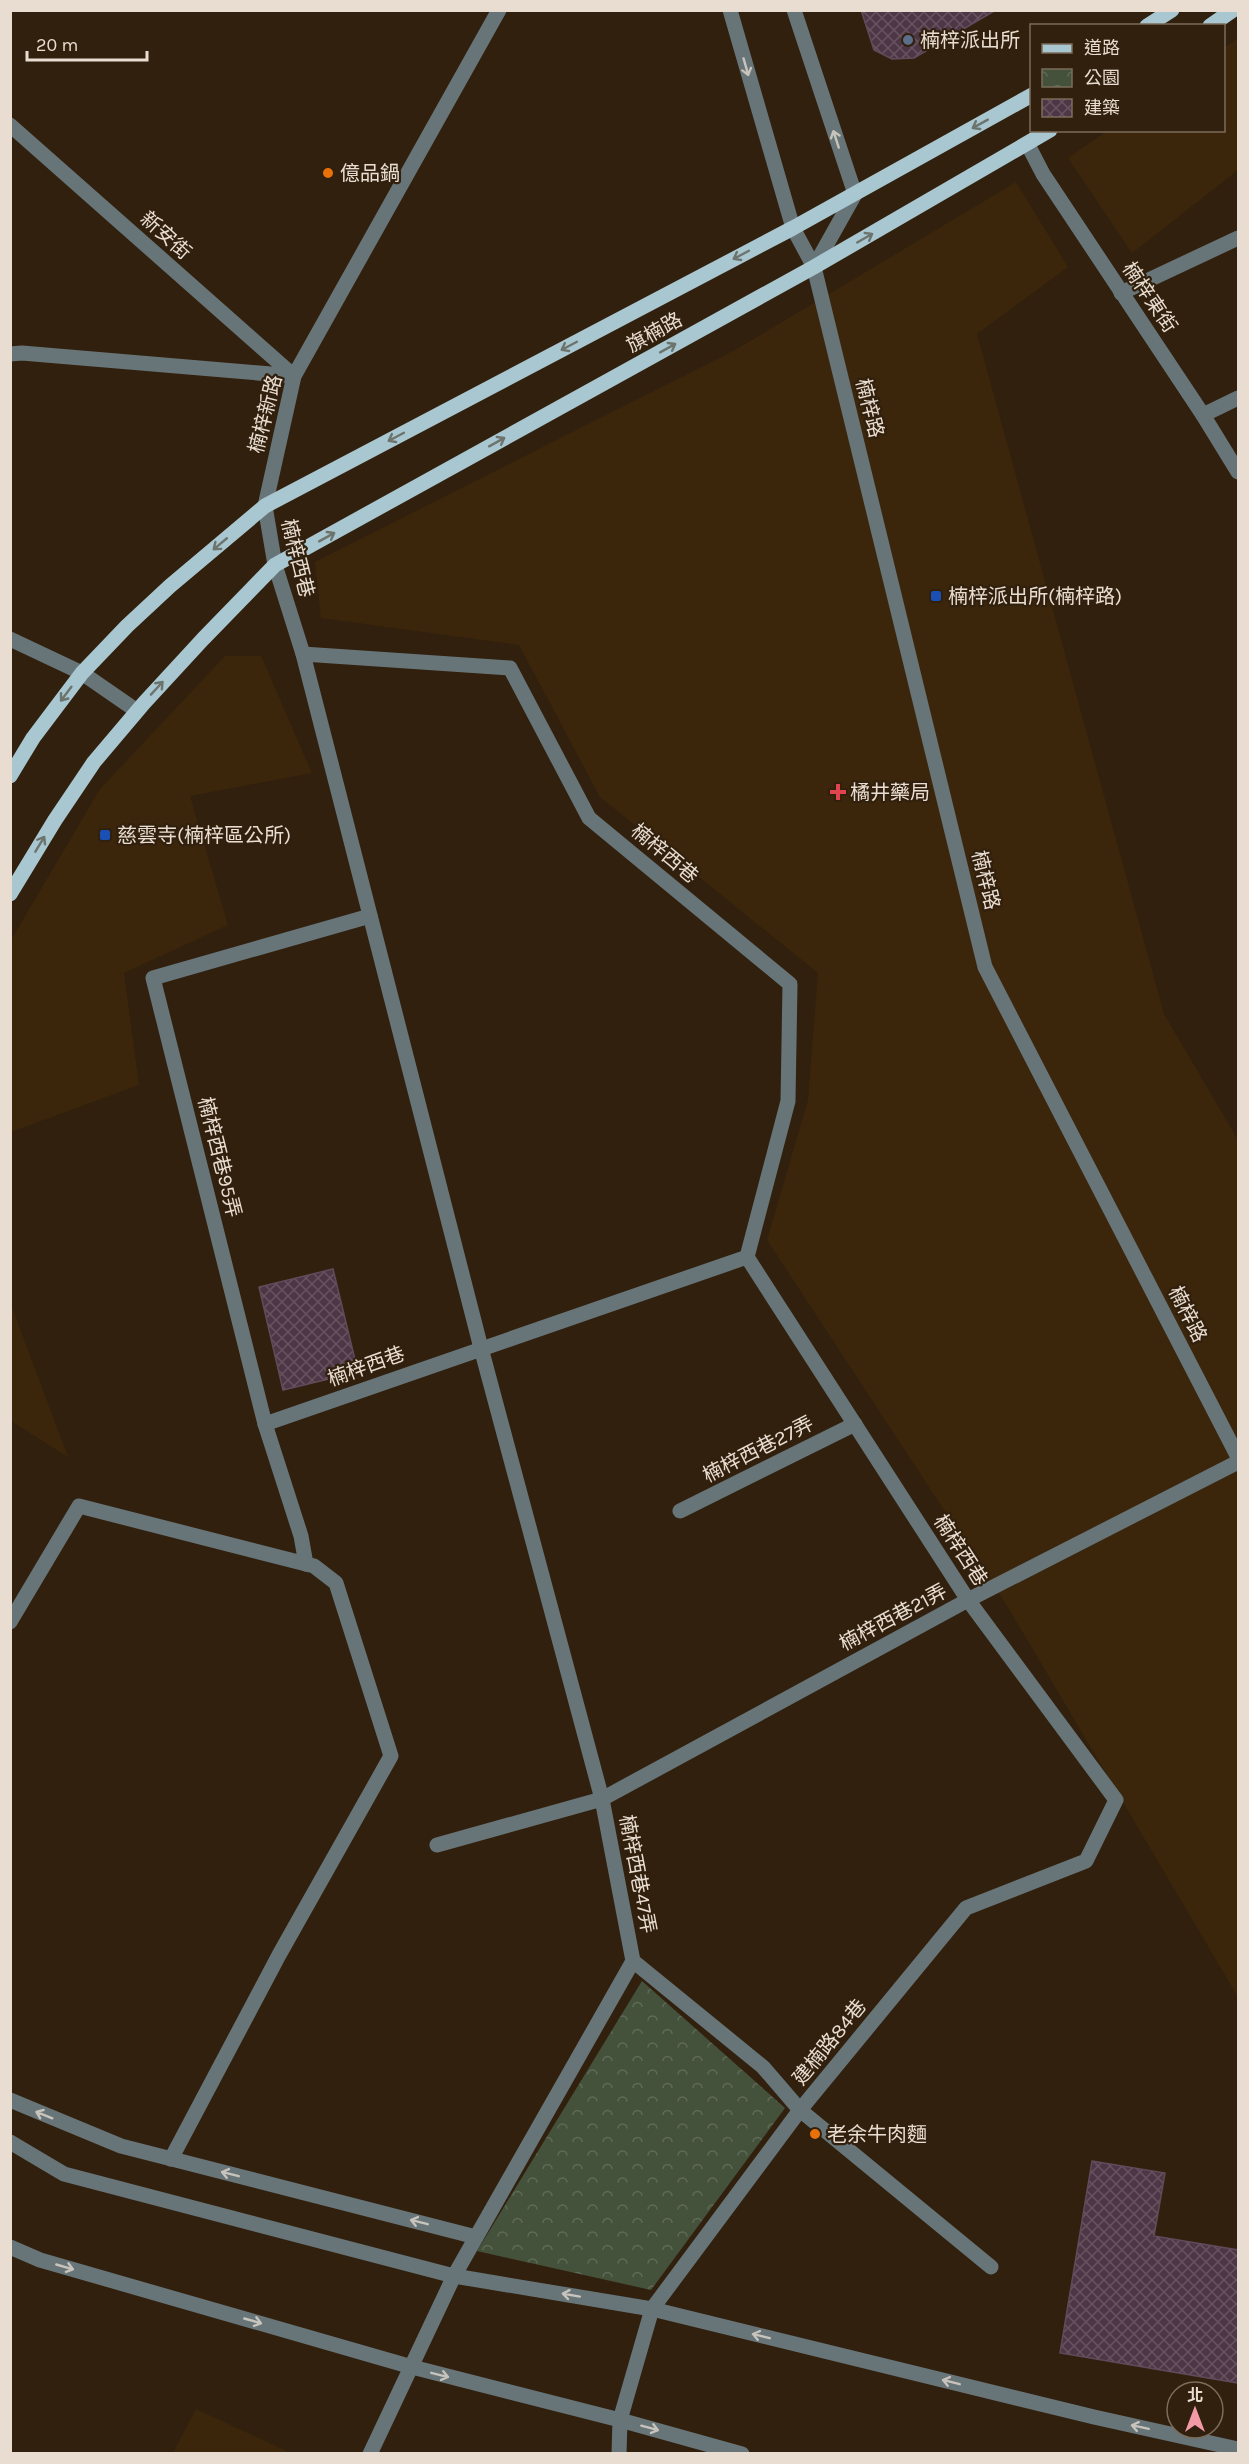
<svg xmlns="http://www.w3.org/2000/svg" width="1249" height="2464" viewBox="0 0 1249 2464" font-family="Karla,'Noto Sans TC',sans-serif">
  <defs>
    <pattern id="park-crowns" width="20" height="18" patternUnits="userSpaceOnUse" patternTransform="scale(1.5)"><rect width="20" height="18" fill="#44523c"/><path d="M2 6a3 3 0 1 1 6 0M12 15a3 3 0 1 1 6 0" fill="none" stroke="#5f6a57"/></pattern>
    <pattern id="building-cross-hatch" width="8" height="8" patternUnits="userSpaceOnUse" patternTransform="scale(1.5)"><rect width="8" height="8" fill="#4d3746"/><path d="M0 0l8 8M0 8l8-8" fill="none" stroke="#675460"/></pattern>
  </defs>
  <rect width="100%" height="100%" fill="#31200d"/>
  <g fill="#3b260c">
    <polygon points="1238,38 1238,170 1132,253 1068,158 1107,131 1224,130 1224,48"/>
    <polygon points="1016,182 1068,267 977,334 1164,1014 1238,1140 1238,1997 1009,1609 767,1240 808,1100 818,973 600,797 519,645 321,618 315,562 737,349"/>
    <polygon points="225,656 261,656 312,773 190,796 228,925 124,973 139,1085 11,1132 11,940 100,789"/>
    <polygon points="10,1305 11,1305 68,1457 11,1421"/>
    <polygon points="196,2409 291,2453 173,2453"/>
  </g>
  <polygon fill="url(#park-crowns)" points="642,1981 785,2108 651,2290 477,2251"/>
  <g fill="url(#building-cross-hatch)" stroke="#624a5b" stroke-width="1.5">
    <polygon points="861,10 996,10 914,58 892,59 874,50"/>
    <polygon points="333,1269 358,1372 283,1390 259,1287"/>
    <polygon points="1092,2161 1165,2173 1154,2236 1238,2250 1238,2383 1060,2353"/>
  </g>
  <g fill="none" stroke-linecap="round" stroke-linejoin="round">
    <g stroke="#677579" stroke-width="15">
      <polyline points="730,10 793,228 814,267 985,967 1238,1457"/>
      <polyline points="794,10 855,194 814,267"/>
      <polyline points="10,125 294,376"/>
      <polyline points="1028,145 1043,174 1203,415 1238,472"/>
      <polyline points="1121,293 1238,238"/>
      <polyline points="10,354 22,353 294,376"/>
      <polyline points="1203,415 1238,398"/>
      <polyline points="10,639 82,673 137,711"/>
      <polyline points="303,654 510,668 589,818 790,984 788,1101 747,1257 968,1600 1116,1800 1086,1861 966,1908 800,2110 652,2309 620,2420 619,2454"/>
      <polyline points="265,1424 747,1257"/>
      <polyline points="680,1511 855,1424"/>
      <polyline points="306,1564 301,1536 265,1424 153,978 370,916"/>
      <polyline points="10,1622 79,1506 314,1566 336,1583 391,1756 279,1955 171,2159"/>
      <polyline points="437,1845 602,1799 968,1600 1238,1462"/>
      <polyline points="633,1961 763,2067 800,2110 991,2267"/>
      <polyline points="10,2100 121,2146 476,2237"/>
      <polyline points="10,2142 64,2174 454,2276 652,2309 1094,2417 1238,2449"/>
      <polyline points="10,2247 40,2260 412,2367 620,2420 742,2454"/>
      <polyline points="370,2454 454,2276 633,1961 602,1799 481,1348 303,654 275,565 265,506 294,376 499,10"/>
    </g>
    <g stroke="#a9c7d0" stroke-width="15">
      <polyline points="1147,26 1172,10"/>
      <polyline points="1210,26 1233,10"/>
      <polyline points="10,776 33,738 82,673 127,626 170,586 265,506 793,228 1032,95"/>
      <polyline points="10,894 55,820 94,762 144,703 203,639 275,565 814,267 1050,130"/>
    </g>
  </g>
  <defs><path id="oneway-shaft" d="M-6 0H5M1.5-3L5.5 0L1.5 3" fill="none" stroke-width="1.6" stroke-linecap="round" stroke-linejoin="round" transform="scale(1.5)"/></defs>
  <g stroke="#c8c3bb">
    <use href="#oneway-shaft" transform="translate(746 67) rotate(74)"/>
    <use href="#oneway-shaft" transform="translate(836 139) rotate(-108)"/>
    <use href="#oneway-shaft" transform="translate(44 2115) rotate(-158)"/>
    <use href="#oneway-shaft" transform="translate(230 2174) rotate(-166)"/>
    <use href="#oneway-shaft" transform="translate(419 2222) rotate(-166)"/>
    <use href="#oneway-shaft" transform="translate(65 2267) rotate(16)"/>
    <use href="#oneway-shaft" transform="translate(571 2295) rotate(-170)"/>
    <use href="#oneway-shaft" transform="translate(253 2321) rotate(16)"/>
    <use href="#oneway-shaft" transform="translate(761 2336) rotate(-166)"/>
    <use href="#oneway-shaft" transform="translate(440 2375) rotate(14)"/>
    <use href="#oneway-shaft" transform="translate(951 2382) rotate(-166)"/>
    <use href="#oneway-shaft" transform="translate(1140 2427) rotate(-168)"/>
    <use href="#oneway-shaft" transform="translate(650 2428) rotate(15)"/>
  </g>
  <g stroke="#6d746e">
    <use href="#oneway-shaft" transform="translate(980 124) rotate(151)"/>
    <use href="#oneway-shaft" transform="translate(865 238) rotate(-30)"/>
    <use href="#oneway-shaft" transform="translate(741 255) rotate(152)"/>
    <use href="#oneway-shaft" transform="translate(569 346) rotate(152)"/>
    <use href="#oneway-shaft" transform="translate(668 348) rotate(-29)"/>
    <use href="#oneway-shaft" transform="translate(396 437) rotate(152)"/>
    <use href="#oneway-shaft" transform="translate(497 442) rotate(-29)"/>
    <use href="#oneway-shaft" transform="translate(327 537) rotate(-29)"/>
    <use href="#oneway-shaft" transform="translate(220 544) rotate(140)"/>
    <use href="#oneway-shaft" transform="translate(157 688) rotate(-47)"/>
    <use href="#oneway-shaft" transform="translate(66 694) rotate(127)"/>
    <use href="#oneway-shaft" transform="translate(40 844) rotate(-59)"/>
  </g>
  <circle fill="#5c6f8a" stroke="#31200d" stroke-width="2" cx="908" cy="40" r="6"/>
  <g fill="#e8710a" stroke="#31200d" stroke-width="2">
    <circle cx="328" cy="173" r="6"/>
    <circle cx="815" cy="2134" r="6"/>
  </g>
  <g fill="#1a4fb4" stroke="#31200d" stroke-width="2">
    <rect x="930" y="590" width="12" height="12" rx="3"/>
    <rect x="99" y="829" width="12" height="12" rx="3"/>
  </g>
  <path fill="#e0444e" stroke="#31200d" stroke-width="2" d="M835 783h6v6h6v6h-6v6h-6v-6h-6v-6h6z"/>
  <g text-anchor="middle" stroke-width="4.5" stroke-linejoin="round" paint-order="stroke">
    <g font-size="20" fill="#e9ddd1" stroke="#31200d" text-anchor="start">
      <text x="920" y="47">楠梓派出所</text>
      <text x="340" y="180">億品鍋</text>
      <text x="948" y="603">楠梓派出所(楠梓路)</text>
      <text x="850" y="799">橘井藥局</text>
      <text x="117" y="842">慈雲寺(楠梓區公所)</text>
      <text x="827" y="2141">老余牛肉麵</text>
    </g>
    <g font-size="20" fill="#e9ddd1" stroke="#31200d">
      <text transform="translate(166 235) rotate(42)" y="7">新安街</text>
      <text transform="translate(1150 297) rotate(56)" y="7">楠梓東街</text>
      <text transform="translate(654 332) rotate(-29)" y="7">旗楠路</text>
      <text transform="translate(870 408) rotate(76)" y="7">楠梓路</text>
      <text transform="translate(265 414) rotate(-76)" y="7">楠梓新路</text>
      <text transform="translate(298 558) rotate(76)" y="7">楠梓西巷</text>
      <text transform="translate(665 853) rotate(40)" y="7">楠梓西巷</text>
      <text transform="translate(986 880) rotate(76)" y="7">楠梓路</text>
      <text transform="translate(220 1157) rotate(76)" y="7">楠梓西巷95弄</text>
      <text transform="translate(1188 1314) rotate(63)" y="7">楠梓路</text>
      <text transform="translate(366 1366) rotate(-20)" y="7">楠梓西巷</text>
      <text transform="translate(758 1449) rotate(-27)" y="7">楠梓西巷27弄</text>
      <text transform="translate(961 1550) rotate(57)" y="7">楠梓西巷</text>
      <text transform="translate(893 1617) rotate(-28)" y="7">楠梓西巷21弄</text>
      <text transform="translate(638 1874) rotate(79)" y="7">楠梓西巷47弄</text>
      <text transform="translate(829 2042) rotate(-51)" y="7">建楠路84巷</text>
    </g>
  </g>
  <rect width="1249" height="2464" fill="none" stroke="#e9ddd1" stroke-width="24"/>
  <rect x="1030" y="24" width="195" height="108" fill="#31200d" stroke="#7b6c5b" stroke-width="1.5"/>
  <rect x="1042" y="44" width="30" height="9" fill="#a9c7d0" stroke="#7b6c5b" stroke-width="1.5"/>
  <text x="1084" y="54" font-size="18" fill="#e9ddd1">道路</text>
  <rect x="1042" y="69" width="30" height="18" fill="url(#park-crowns)" stroke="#7b6c5b" stroke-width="1.5"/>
  <text x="1084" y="84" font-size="18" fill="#e9ddd1">公園</text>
  <rect x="1042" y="99" width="30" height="18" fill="url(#building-cross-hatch)" stroke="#7b6c5b" stroke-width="1.5"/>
  <text x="1084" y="114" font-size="18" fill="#e9ddd1">建築</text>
  <g transform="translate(1195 2410)"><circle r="28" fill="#31200d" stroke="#7b6c5b" stroke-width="1.5"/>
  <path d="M0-4.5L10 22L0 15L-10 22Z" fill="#f39aa9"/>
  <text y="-9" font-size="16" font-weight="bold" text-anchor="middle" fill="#e9ddd1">北</text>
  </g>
  <path d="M27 51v9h120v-9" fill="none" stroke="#e9ddd1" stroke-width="3"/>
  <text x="36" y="51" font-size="18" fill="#e9ddd1" stroke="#31200d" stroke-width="4.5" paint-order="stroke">20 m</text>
</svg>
